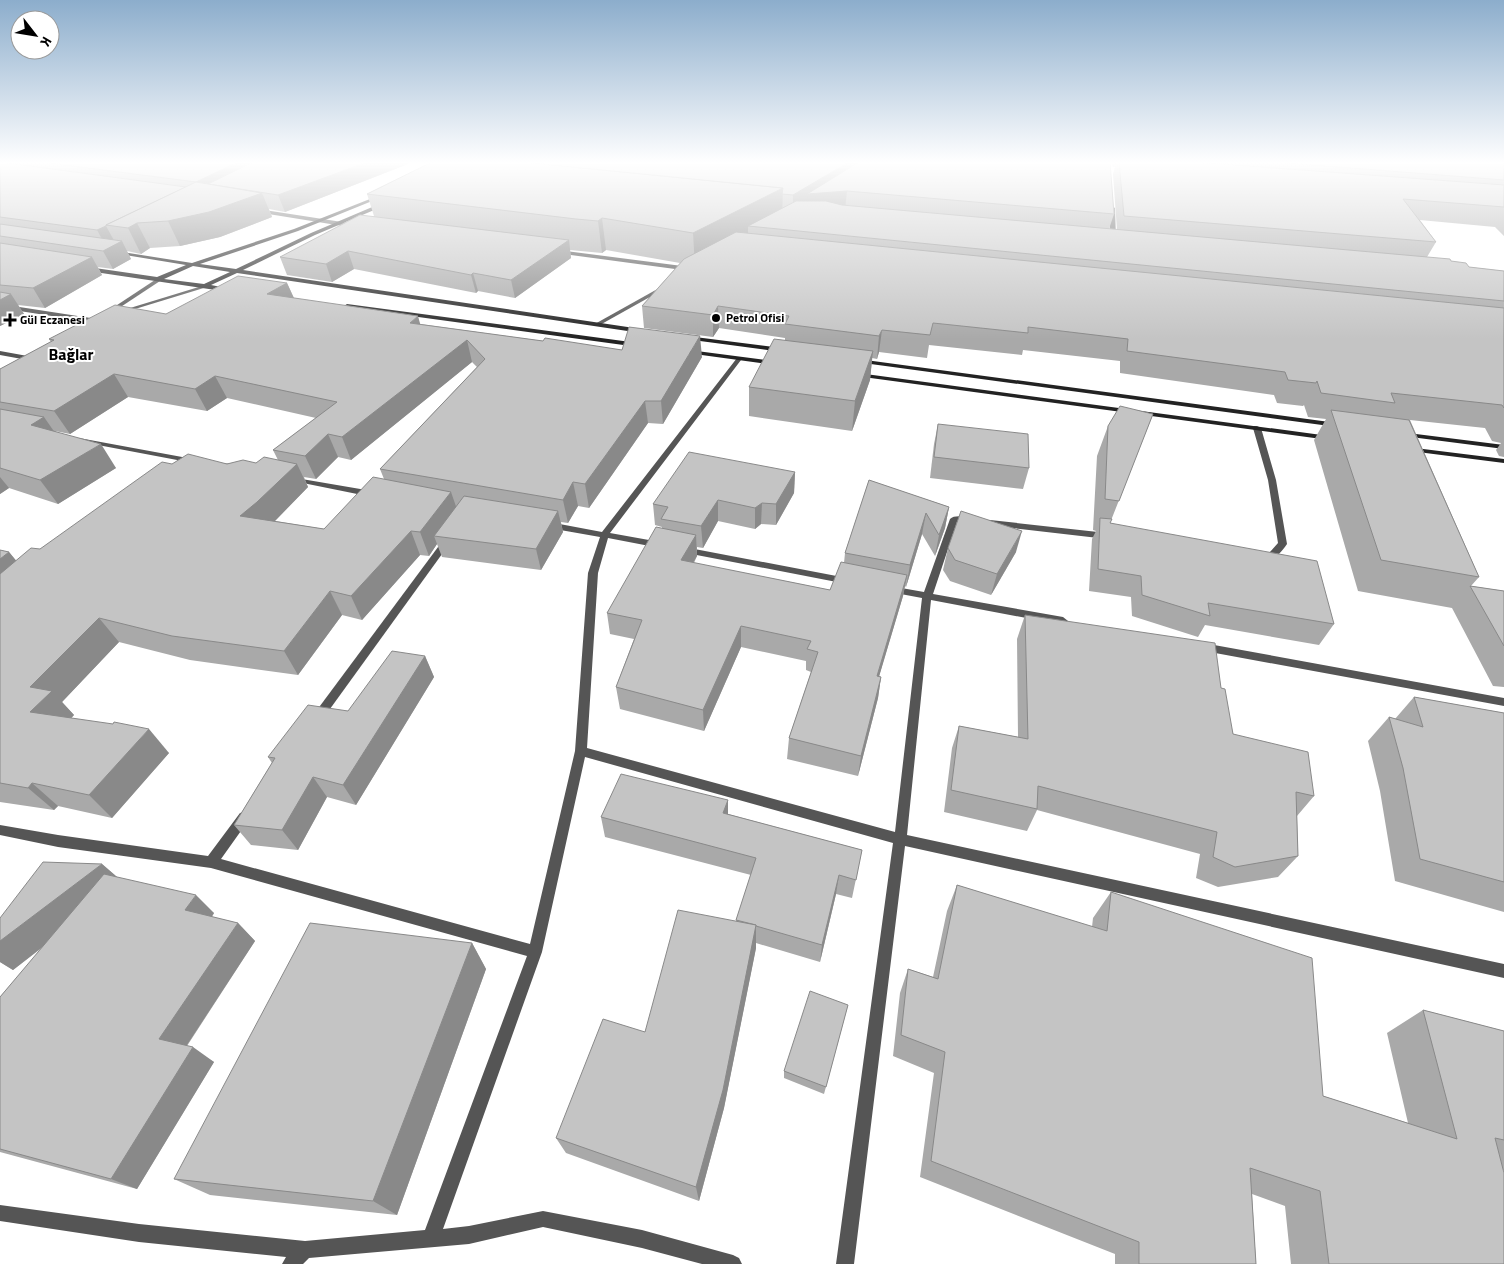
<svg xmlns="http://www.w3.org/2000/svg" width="1504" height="1264" viewBox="0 0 1504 1264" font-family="'Titillium Web',sans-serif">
  <rect width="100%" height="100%" fill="#fff"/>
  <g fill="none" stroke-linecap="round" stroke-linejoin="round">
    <polygon fill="#555" fill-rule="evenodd" points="0,304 97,319 100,321 97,323 0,308"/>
    <g fill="#555" fill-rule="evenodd">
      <polygon points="1112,206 1115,208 1116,239 1113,241 1110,239 1109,208"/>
      <polygon points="258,209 355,224 358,226 355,228 256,212"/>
      <polygon points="558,250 690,267 693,269 690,271 556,253 556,251"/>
      <polygon points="158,278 161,280 160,281 110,314 105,313"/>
      <polygon points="202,286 207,287 122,313 117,312"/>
      <polygon points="661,287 666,288 598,326 593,325"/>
      <polygon points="0,351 33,357 36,359 33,361 0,355"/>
      <path d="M739 357 741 358V360L610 533 660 542 664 545 663 547 660 548 608 538 598 573 587 748 895 832 922 598 890 592 885 589 890 586 924 592 950 519C955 514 967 517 974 519L975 521 974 523 957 522 933 594 1063 617 1068 621 1063 625 931 600 907 835 1504 964V978L905 846 854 1264H836L893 843 585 757 542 952 443 1229 469 1226 543 1211 642 1230 733 1255 739 1258 742 1264H702L642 1248 543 1227 469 1244 309 1258 303 1264H282L286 1257 139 1242 0 1221V1205L139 1224 305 1241 425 1230 527 956 211 868 58 847 0 835V825L58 835 208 856 240 813 244 812 248 813 250 817 248 821 221 859 530 944 575 751 588 573 600 537 549 528 545 525 549 522 602 532 737 358Z"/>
      <path d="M1254 426H1257L1261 428 1276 480 1287 544C1279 555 1275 561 1260 557L1258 555 1263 552 1269 553 1278 543 1268 480 1253 428Z"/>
      <polygon points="79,438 193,459 197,461 193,463 82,442 79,442"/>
      <polygon points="290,477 372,491 376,494 372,497 293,481 289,479"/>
      <polygon points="990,520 1107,533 1111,536 1107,539 987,525 986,523 987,521"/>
      <polygon points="447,538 450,539 451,541 450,543 322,720 318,721 314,720 313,717 314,714 444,539"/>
      <polygon points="684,547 847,578 852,581 847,584 681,552 679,550 681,548"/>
      <polygon points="1203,643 1504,698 1504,706 1199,650 1198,647"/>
    </g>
    <g fill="#222" fill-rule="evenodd">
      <path d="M380 195 382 197 298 231 200 264 236 269 311 233 384 202 386 205 315 235 243 270 641 329 644 331 641 333 237 273 211 285 231 289 232 290 229 292 88 271 85 269 88 267 157 277 186 265 113 253 116 251 192 263 294 229ZM193 266 230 272 204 284 164 279Z"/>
      <polygon points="347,304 638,343 641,345 638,347 345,307 344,306"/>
      <polygon points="687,336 782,348 785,350 782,352 685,339 684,338"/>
      <polygon points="689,350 774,361 777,363 774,365 687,353 686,352"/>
      <polygon points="858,359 1337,423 1341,425 1337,427 856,362 855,361"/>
      <polygon points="858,373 1329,436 1333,438 1329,440 856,376 856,374"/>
      <polygon points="1400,432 1504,445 1504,449 1403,436 1400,436"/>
      <polygon points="1407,447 1504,459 1504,463 1410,451 1407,451"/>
    </g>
  </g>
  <g fill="#a9a9a9" fill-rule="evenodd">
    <polygon points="0,162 413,162 285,212 269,209 272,217 220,237 180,246 150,248 141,254 127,251 131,259 113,269 98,267 102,275 45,308 18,305 24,314 0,326"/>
    <polygon points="1110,162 1114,214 1109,229 1117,230 1113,174 1115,167 1113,167 1111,162 1504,162 1504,236 1495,227 1420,220 1436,242 1427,257 1451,261 1469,267 1504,271 1504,457 1499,456 1496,450 1501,443 1492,441 1485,428 1410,420 1479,577 1471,586 1504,591 1504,687 1493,686 1452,608 1358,591 1314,440 1326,419 1308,417 1304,405 1303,406 1277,403 1274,395 1120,373 1120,361 1023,350 1022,355 929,345 927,358 879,352 877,359 872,358 870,380 852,431 749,416 749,387 785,340 785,338 719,328 713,337 644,328 642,306 680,263 606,250 602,253 570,250 571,258 515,298 478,291 476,293 354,269 332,282 287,275 280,257 374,216 367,194"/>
    <path d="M287 283 294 298 420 324 543 341 622 350 702 357 663 424 648 423 589 508 578 506 568 523 561 522 563 532 541 570 442 557 437 544 429 556 420 555 362 620 342 615 298 675 190 660 119 642 62 702 74 715 71 718 169 753 112 818 58 806 54 810 0 802V550L9 552 16 561 40 549 172 464 256 463 278 460 273 450 316 418 227 398 207 411 128 397 70 434 55 431 116 468 58 504 9 488 0 494V369L51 342 49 339 166 314ZM472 362 477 367 380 469 384 479 324 529 275 521 308 487 304 477 316 479 338 457 351 460Z"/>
    <polygon points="1153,414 1110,523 1334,624 1319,645 1205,625 1198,637 1132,616 1131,597 1089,591 1092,539 1096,531 1093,530 1097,456 1108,426"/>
    <polygon points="938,424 1029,468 1023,489 930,478 934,444"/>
    <polygon points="795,472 794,493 776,525 761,524 755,529 718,521 703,548 697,547 697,556 694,563 830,590 844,563 845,553 869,480 949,507 945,528 935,556 922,534 906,587 905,586 903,596 879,676 881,677 878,698 858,776 787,759 789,738 811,672 806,670 806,661 741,647 704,731 620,709 616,687 634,639 610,634 607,613 662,529 662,527 655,525 653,504"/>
    <polygon points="948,548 1016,552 991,595 950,581 943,570"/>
    <polygon points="1025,615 1221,688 1233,734 1314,796 1297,816 1298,856 1278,877 1218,887 1196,878 1200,854 1037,810 1027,831 944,812 952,748 959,726 1018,737 1017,639"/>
    <polygon points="425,656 434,677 356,805 327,797 298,850 251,845 234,825 272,763 268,757 348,711"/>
    <polygon points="1414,697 1504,713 1504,913 1504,912 1395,881 1380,791 1368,741 1389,717 1395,719"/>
    <polygon points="728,800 728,814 862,850 852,898 836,894 820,962 756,943 756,948 724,1108 699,1201 566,1153 556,1138 645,1032 736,921 751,875 605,837 601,817"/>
    <polygon points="102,864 117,877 214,913 212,917 238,923 255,941 187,1046 214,1062 137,1189 0,1152 0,997 43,947 13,970 0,962 0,918"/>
    <polygon points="957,885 1092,927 1093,918 1111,892 1323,1096 1408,1123 1387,1033 1423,1010 1504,1031 1504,1170 1503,1170 1504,1264 1291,1264 1285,1206 1252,1194 1256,1264 1115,1264 1115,1254 920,1177 934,1073 893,1056 900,993 908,969 933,977 947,911"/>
    <polygon points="472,943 486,969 397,1215 210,1195 174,1179"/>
    <polygon points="848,1005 824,1094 784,1078 784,1071"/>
  </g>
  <g fill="#898989">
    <polygon points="238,162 277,162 228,187 196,182"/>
    <polygon points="367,162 413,162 285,212 278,195"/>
    <polygon points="849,162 859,162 847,191 845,210 793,212 793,195"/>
    <polygon points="783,188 782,218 748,226 748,237 695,266 693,233"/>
    <polygon points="262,193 272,217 220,237 180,246 168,221"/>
    <polygon points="602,218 606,250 602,253 598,221"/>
    <polygon points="137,223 150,248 141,254 128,228"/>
    <polygon points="106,226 116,244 122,241 131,259 113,269 103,251 107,248 97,230"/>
    <polygon points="569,240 571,258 515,298 511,280"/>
    <polygon points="348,251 354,269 332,282 326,264"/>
    <polygon points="92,257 102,275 45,308 33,288"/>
    <polygon points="473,273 478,291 476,293 471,275"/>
    <polygon points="287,283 296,303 267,294"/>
    <polygon points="11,294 24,314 0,326 0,300"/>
    <polygon points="718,306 719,328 713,337 713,315"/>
    <polygon points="418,316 424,338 410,323"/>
    <polygon points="882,330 879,352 877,359 879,336"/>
    <polygon points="700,336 702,357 663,424 661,401"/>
    <polygon points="467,340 472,362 351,460 342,437"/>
    <polygon points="873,351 870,380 852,431 855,401"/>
    <polygon points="114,374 128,397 70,434 54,411"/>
    <polygon points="215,376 227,398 207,411 195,389"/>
    <polygon points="645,401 648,423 589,508 585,484"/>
    <polygon points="44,417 60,440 31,425"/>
    <polygon points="328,434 338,457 316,479 305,456"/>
    <polygon points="101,444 116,468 58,504 40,480"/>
    <polygon points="297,464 308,487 270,526 240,516"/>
    <polygon points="795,472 794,493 776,525 776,504"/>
    <polygon points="0,477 9,488 0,494"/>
    <polygon points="573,482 578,506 568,523 563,500"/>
    <polygon points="451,492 459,515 434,536 437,544 429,556 420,532"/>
    <polygon points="718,500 718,521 703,548 701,526"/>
    <polygon points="762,503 761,524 755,529 755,508"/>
    <polygon points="949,507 945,528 935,556 939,535"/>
    <polygon points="558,511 563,532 541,570 536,549"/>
    <polygon points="926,513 922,534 906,587 910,565"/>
    <polygon points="411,531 420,555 362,620 351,596"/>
    <polygon points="1022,531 1016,552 991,595 997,574"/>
    <polygon points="696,535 697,556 682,581 681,560"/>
    <polygon points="9,552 29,576 0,602 0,559"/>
    <polygon points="907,575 903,596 873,697 877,676"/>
    <polygon points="330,591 342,615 298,675 284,651"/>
    <polygon points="99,618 119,642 62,702 74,715 54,736 30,712 30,687"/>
    <polygon points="741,626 741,647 704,731 703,710"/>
    <polygon points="425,656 434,677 356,805 343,785"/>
    <polygon points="881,677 878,698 858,776 861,756"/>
    <polygon points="149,729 169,753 112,818 89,795"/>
    <polygon points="313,777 327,797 298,850 282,830"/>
    <polygon points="32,783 58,806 54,810 28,788"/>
    <polygon points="728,800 728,820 723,813"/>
    <polygon points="102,864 124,883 13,970 0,962 0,941"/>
    <polygon points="839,875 836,894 820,962 822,945"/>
    <polygon points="196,895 214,913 204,927 185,910"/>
    <polygon points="238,923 255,941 181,1054 159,1039"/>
    <polygon points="756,925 756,948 724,1108 699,1201 696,1187"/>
    <polygon points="472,943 486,969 397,1215 373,1201"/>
    <polygon points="193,1047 214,1062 137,1189 111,1179"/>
  </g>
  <g fill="#c4c4c4" stroke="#898989">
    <polygon points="0,162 186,187 106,225 106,226 97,230 0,217"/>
    <polygon points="42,162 238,162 196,182"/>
    <polygon points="253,162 367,162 278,195 208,184"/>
    <polygon points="432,162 522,162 783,188 693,233 602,218 598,221 576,219 367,194"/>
    <polygon points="522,162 849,162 793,195 782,194 783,188"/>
    <polygon points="859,162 1110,162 1114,214 847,191 807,194"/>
    <polygon points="1119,162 1193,162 1504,185 1504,207 1403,199 1436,242 1124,216"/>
    <polygon points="1275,162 1504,162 1504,180"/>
    <polygon points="196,182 262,193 209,212 168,221 137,223 128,228 106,225"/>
    <polygon points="796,201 826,201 842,205 1450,259 1451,261 1466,263 1469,267 1504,271 1504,301 748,226"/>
    <polygon points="360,215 569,240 511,280 473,273 471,275 348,251 326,264 280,257"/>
    <polygon points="0,224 122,241 103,251 0,236"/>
    <polygon points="736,232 1504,308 1504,408 1502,405 1391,393 1395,403 1321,393 1317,381 1316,383 1288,380 1285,372 1127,351 1128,339 1028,327 1028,333 933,323 930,335 882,330 879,336 785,324 789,316 718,306 713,315 642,306 684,259"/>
    <polygon points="0,243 92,257 33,288 0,285"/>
    <polygon points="238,276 287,283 267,294 418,316 410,323 543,341 545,338 622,350 629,327 700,336 661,401 645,401 585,484 573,482 563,500 380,469 485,359 467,340 342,437 328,434 305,456 273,450 337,402 215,376 195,389 114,374 54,411 0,402 0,369 54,340 49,339 115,305 166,314"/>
    <polygon points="0,292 11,294 0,300"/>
    <polygon points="774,339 873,351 855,401 749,387"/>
    <polygon points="1120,406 1153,414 1119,501 1105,499 1108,426"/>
    <polygon points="0,409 44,417 31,425 101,444 40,480 0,468"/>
    <polygon points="1331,410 1409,420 1479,577 1381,560"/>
    <polygon points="938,424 1028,434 1029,468 934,457"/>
    <polygon points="689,452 795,472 776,504 762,503 755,508 718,500 701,526 661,519 668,507 653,504"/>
    <polygon points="188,454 227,464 243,460 256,463 264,457 297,464 257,502 240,516 324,529 373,477 451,492 420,532 411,531 351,596 330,591 284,651 172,636 99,618 30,687 52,691 30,712 113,724 114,722 149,729 89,795 32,783 28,788 0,783 0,574 31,548 40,549 162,462 172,464"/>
    <polygon points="869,480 949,507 939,535 926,513 910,565 845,553"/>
    <polygon points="464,496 558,511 536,549 434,536"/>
    <polygon points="961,511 1022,531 997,574 955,560 948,548"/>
    <polygon points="1100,518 1112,519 1110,523 1317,561 1334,624 1208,603 1210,616 1142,595 1141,576 1098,569"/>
    <polygon points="656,527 696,535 681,560 830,590 841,562 907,575 877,676 881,677 861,756 789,738 818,652 807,649 811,641 741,626 703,710 616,687 642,620 607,613"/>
    <polygon points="0,550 9,552 0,559"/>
    <polygon points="1470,586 1504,591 1504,646"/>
    <polygon points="1025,615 1215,643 1221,688 1225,689 1233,734 1308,752 1314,796 1296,792 1298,856 1235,867 1213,857 1217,832 1038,786 1037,809 951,790 959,726 1028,739"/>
    <polygon points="392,651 425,656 343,785 313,777 282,830 234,825 275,758 268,757 308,705 348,711"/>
    <polygon points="1414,697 1504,713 1504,882 1420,859 1403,768 1389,717 1423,727"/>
    <polygon points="621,774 728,800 723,813 862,850 856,880 839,875 822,945 756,926 756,925 736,920 756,858 601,817"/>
    <polygon points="43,862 102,864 0,941 0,918"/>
    <polygon points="104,874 196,895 185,910 238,923 159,1039 193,1047 111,1179 0,1149 0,997"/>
    <polygon points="957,885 1107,931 1111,892 1312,958 1323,1096 1457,1139 1423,1010 1504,1031 1504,1140 1495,1138 1504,1173 1504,1264 1329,1264 1320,1191 1250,1168 1256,1264 1139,1264 1139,1242 931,1161 945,1052 901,1035 908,969 938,979"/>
    <polygon points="678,910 756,925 723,1090 696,1187 556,1138 603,1019 645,1032"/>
    <polygon points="310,923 472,943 373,1201 174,1179"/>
    <polygon points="810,991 848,1005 826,1087 784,1071"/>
  </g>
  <linearGradient id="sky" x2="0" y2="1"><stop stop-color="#8cadcc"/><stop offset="0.48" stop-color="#fff"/><stop offset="1" stop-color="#fff" stop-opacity="0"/></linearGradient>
  <rect width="1504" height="339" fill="url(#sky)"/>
  <g fill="#000" stroke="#fff" stroke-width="2">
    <circle cx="716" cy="318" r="5"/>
    <path d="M7.5 312.5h5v5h5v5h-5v5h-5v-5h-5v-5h5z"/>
  </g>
  <g text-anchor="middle" stroke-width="4" stroke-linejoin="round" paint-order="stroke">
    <g font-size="12" font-weight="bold" fill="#000" stroke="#fff" text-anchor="start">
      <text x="726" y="322">Petrol Ofisi</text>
      <text x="20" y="324">Gül Eczanesi</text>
    </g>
    <g font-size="16" font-weight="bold" fill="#000" stroke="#fff">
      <text x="71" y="360">Bağlar</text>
    </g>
  </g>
  <g transform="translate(35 35) rotate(121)"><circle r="24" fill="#ffffff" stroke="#999999"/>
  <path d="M0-4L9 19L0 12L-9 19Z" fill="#000000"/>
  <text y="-8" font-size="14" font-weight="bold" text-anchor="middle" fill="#000000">K</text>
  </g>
</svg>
